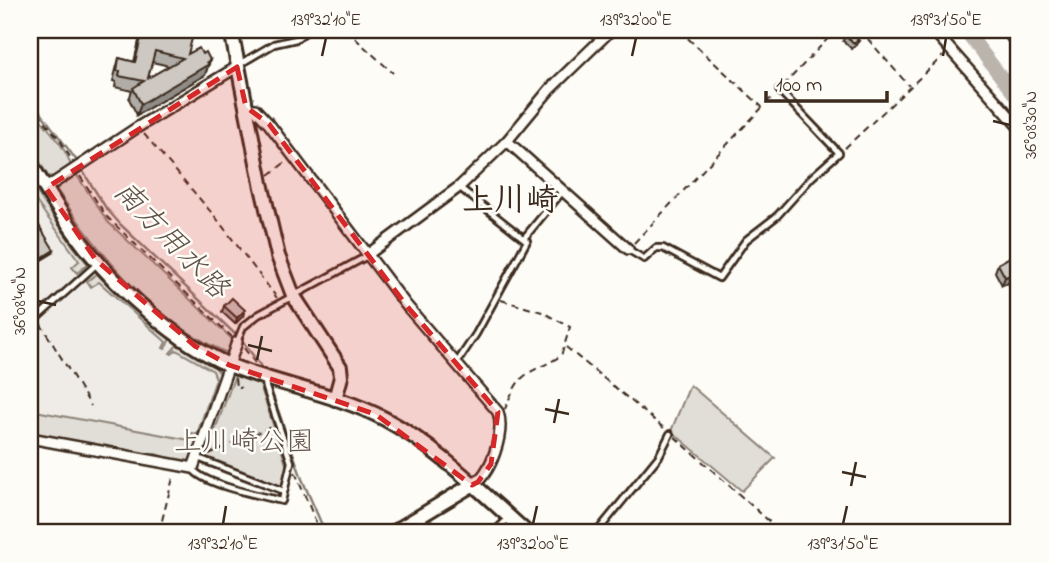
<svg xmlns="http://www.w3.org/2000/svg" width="1049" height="562" viewBox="0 0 1049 562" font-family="'Indie Flower','Klee One',sans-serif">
  <rect width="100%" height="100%" fill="#fdfcf7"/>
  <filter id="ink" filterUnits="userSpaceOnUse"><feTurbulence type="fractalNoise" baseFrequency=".0143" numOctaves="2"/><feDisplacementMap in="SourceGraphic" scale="14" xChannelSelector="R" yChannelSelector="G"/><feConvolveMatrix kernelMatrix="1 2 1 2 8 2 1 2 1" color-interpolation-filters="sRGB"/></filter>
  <g filter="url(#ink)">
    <polygon fill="#efece7" points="30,182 73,246 97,274 125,301 177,345 221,372 200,442 30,410"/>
    <g fill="#e1ded7" stroke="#8e847a" stroke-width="2">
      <path d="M30 106C44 125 65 144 71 166L54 177 48 176 30 146Z"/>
      <path d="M76 174 108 222 231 338 229 351 225 352C155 322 98 253 57 190L58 185Z"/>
      <polygon points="30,182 73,246 88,264 77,273 72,267 79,261 30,193"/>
      <polygon points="97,274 125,301 170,339 165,349 163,348 166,342 99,282 91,287 87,281"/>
      <polygon points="177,345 215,367 222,376 191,462 186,463 161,458 161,456 155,454 153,457 30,434 30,410 190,440 192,433 197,434 216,379 213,371 176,350 172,354 170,353"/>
      <polygon points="235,375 260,385 287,467 283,486 279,488 205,458"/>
      <polygon points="690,385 775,458 742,491 671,431"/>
    </g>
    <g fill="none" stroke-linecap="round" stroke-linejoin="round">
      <g stroke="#887d74" stroke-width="2.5">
        <polyline points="30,98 77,161"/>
        <polyline points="82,170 106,208 121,225 236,335"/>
        <polyline points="241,339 260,365"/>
        <polyline points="271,390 302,479 325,532"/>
      </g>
      <polyline stroke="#bbb4ad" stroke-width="14" points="965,30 1019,100"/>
      <g stroke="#3b2a1e" stroke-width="10">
        <g id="lane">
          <polyline points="240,64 274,44 296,39 308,30"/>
          <polyline points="525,237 562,192"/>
          <polyline points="629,250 644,259 656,248 663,248 719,278 746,240 777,216 812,177 839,153 779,90"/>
          <polyline points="30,324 98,263"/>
          <polyline points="237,342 243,327 258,315 367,256"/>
          <polyline points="456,364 476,334 527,241 459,187"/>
          <polyline points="198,458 284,491"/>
          <path d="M193 469C203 485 263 496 282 501L291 462 266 388 265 381"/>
          <polyline points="494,532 509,518"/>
          <polyline points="597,532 659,456 670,434"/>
        </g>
      </g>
      <g stroke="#3b2a1e" stroke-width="14">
        <g id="street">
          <polyline points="933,30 1019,127"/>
          <path d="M247 109H255L269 124 406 305 498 412C505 433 491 475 472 485"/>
          <polyline points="507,141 628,249"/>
          <polyline points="46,188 138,127 237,67"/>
          <polyline points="367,255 459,187 507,141 550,89 611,30"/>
          <polyline points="30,438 193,468 237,342"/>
        </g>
      </g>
      <g stroke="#3b2a1e" stroke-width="18">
        <g id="secondary">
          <polyline points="231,30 261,183 278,256 293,295 340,367 341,377 335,399"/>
          <path d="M30 163C48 192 65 222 86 248 121 292 177 342 229 365 280 386 336 393 385 419 437 447 482 493 526 532"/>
          <polyline points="394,532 472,485"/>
        </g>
      </g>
      <g stroke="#3b2a1e" stroke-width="2" stroke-dasharray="7 5" stroke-linecap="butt">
        <polyline points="346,30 393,73"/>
        <polyline points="679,30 762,107"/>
        <polyline points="860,30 909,86"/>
        <polyline points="998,30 1013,48 1019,62"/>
        <polyline points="783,86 836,30"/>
        <polyline points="30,103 60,140 73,162"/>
        <polyline points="144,134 217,219 277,298"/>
        <polyline points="845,148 943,56"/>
        <polyline points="269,175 287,161"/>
        <polyline points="80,176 107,217 232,337"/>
        <polyline points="634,243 774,95"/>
        <path d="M501 300 542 312 570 327 561 356C527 376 521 368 505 409"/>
        <polyline points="40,323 91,406"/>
        <polyline points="566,347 665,429"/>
        <polyline points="244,348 255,363"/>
        <polyline points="235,378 236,387 241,388"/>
        <polyline points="675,437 781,532"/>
        <polyline points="209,454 271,427"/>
        <polyline points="295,472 320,532"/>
        <polyline points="159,532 174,474"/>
      </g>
      <use href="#lane" stroke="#fdfcf7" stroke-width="4.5"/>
      <use href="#street" stroke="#fdfcf7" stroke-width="9"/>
      <use href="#secondary" stroke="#fdfcf7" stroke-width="12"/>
    </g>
    <g fill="#b0aca7" stroke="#3b2a1e" stroke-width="2" fill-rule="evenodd">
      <path d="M143 30 172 37 174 30H190L188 54H202L210 60 205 75 137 115 129 99 132 91 115 87 116 82 113 81 119 58 134 62 139 41ZM152 62 161 64 169 66 148 78Z"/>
      <polygon points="845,36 859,41 852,49 843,41"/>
      <polygon points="1019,252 1019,299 1008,283 1002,285 995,272 998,264"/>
      <polygon points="224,306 243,316 235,324 222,312"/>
    </g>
    <g fill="#908c88" stroke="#3b2a1e" stroke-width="2">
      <polygon points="210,60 205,75 137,115 141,104"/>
      <polygon points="54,250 53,253 30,267 30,265"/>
      <polygon points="1011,275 1008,283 1002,285 1005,277"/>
      <polygon points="245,310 243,316 235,324 237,318"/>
    </g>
    <g fill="#cdc8c2" stroke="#3b2a1e" stroke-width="2" fill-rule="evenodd">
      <path d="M143 30 174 37 175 30 194 31 188 54 199 48 202 54 206 52 210 60 207 62 209 64 141 104 133 88 144 81 119 76 120 71H117L119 58 135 62ZM155 51 183 58 148 78Z"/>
      <polygon points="850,30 854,30 861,36 854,43 845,36"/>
      <polygon points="30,211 54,250 30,265"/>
      <polygon points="1019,252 1019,287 1011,275 1005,277 998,264"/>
      <polygon points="232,298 245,310 237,318 224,306"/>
    </g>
  </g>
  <path fill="#d62828" fill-opacity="0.2" stroke="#d62828" stroke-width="5" stroke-dasharray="14 9" stroke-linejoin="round" d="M237 67 246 107 269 124 406 305 498 412 491 464 478 482 472 485 375 414 229 365 195 346 96 260 46 188Z"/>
  <path fill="none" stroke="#3b2a1e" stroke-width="2.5" d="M322 56 326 38M632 56 636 38M943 56 946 38M993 121 1010 125M38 301 56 305M248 345 272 351M257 360 262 336M545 409 569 414M554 423 559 399M842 472 866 477M851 486 856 462M223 524 226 506M533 524 537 506M843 524 847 506"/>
  <g text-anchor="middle" stroke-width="5" stroke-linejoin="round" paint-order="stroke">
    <g font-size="28" fill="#64574c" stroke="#fdfcf7">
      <text x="244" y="450">上川崎公園</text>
    </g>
    <g font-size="30" font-style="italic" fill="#615349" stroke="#fdfcf7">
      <text transform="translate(172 239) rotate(46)" y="10">南方用水路</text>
    </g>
    <g font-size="32" font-weight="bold" fill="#3b2a1e" stroke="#fdfcf7">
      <text x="510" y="210">上川崎</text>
    </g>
  </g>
  <rect width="1049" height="562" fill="none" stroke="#fdfcf7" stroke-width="77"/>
  <path d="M766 91v10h121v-10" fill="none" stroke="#3b2a1e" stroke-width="3.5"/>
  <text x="776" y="91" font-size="21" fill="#3b2a1e" stroke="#fdfcf7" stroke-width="5" paint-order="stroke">100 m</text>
  <rect x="38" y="38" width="972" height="486" fill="none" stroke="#3b2a1e" stroke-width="2.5"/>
  <g font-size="18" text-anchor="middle" fill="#3b2a1e">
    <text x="326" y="25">139°32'10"E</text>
    <text x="636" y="25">139°32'00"E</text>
    <text x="946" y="25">139°31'50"E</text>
    <text transform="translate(1030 125) rotate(-90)" y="6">36°08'30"N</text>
    <text transform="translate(19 301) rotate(-90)" y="6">36°08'40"N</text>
    <text x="223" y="549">139°32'10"E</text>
    <text x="533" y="549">139°32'00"E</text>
    <text x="843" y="549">139°31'50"E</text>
  </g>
</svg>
